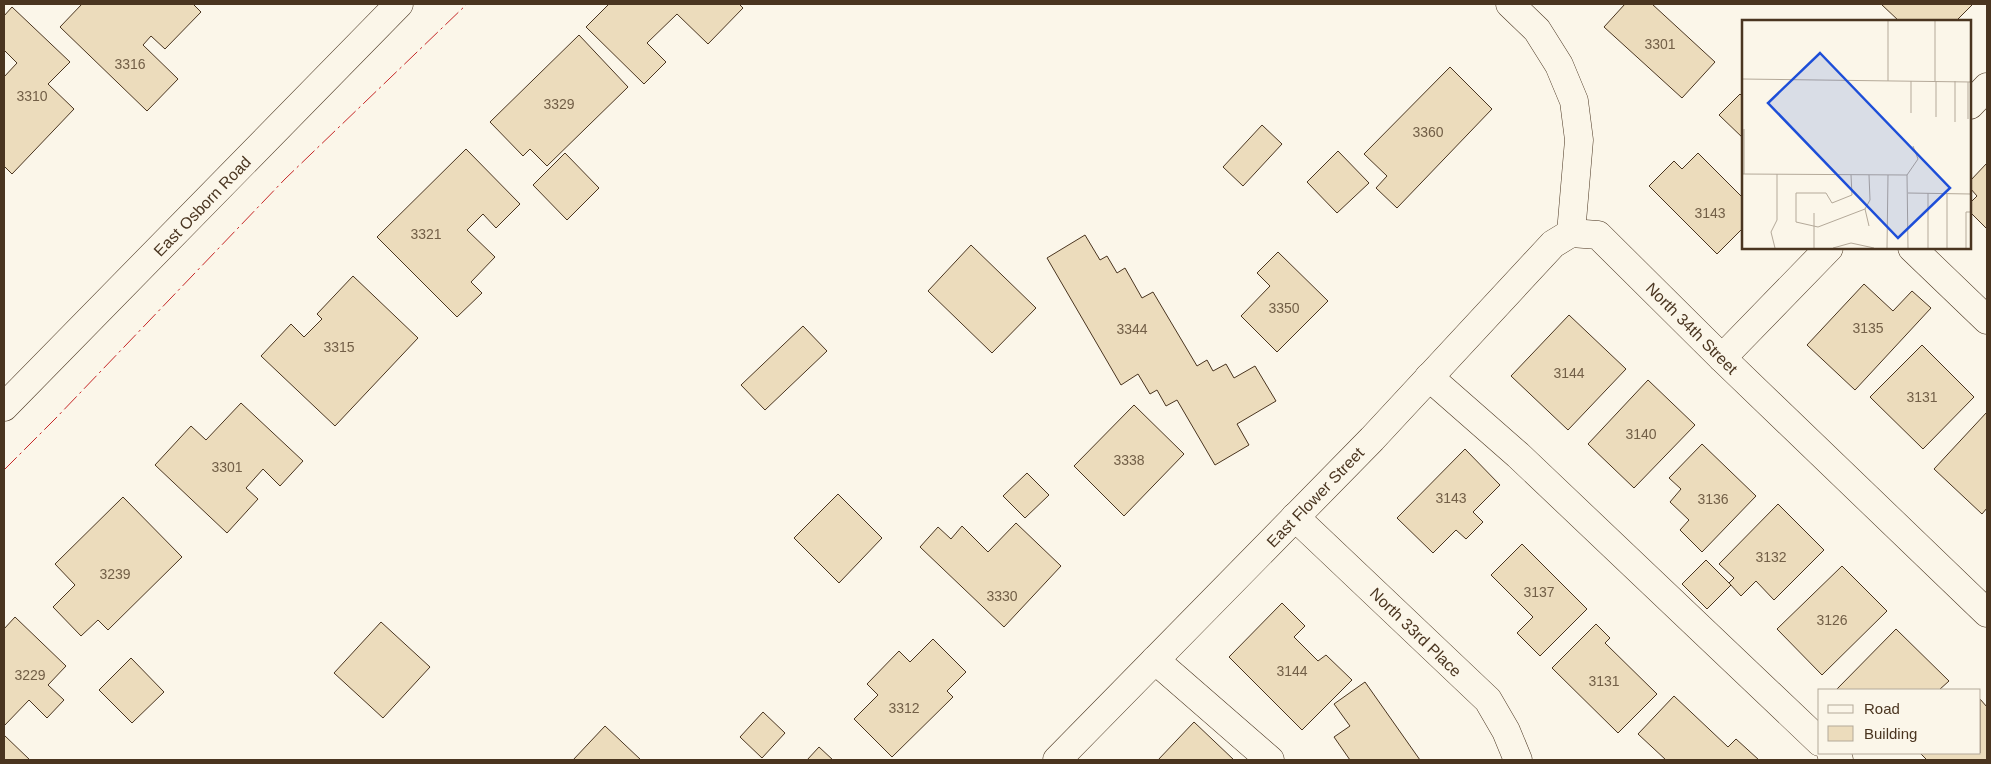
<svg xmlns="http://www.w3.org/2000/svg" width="1991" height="764" viewBox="0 0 1991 764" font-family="Arial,sans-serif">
  <rect width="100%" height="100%" fill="#fbf6e9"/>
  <g fill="#ecdcbc" stroke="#4a3520">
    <polygon points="82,4 193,4 201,12 165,49 151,36 143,45 178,79 147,111 60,27"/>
    <polygon points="609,4 739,4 743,8 708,44 677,14 647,43 666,62 644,84 586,27"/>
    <polygon points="1625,4 1652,4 1715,62 1682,98 1604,27"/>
    <polygon points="1881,4 1973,4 1956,21 1899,21"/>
    <polygon points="12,7 70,62 48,84 74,109 12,174 4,166 4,77 17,63 4,50 4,16"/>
    <polygon points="579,35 628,87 547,166 530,149 523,156 490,122"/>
    <polygon points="1450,67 1492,109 1397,208 1376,188 1387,176 1364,154"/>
    <polygon points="1740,94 1744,98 1744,139 1719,115"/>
    <polygon points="1262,125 1282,144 1243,186 1223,167"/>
    <polygon points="466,149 520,204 496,228 483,214 467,230 495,257 471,282 482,293 457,317 377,237"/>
    <polygon points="1338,151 1369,183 1337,213 1307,182"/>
    <polygon points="565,153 599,188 567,220 533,185"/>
    <polygon points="1698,153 1744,199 1744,227 1717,254 1649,186 1674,161 1682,169"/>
    <polygon points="1987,163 1987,229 1970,212 1970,203 1977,196 1970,188 1970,181"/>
    <polygon points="1085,235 1100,260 1107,256 1117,273 1125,268 1142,298 1153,292 1197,366 1207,360 1213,371 1226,364 1234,378 1255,366 1276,401 1237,424 1249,445 1215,465 1177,400 1166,406 1157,390 1150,394 1138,374 1121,385 1047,258"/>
    <polygon points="971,245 1036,308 992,353 928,291"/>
    <polygon points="1278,252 1328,301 1277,352 1241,316 1270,286 1257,273"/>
    <polygon points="353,276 418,338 335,426 261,356 291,324 304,337 322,319 317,314"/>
    <polygon points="1864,284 1893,311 1912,291 1931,308 1855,390 1807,345"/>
    <polygon points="1569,315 1626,369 1568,430 1511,376"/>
    <polygon points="803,326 827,351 765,410 741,385"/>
    <polygon points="1922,345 1974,397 1923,449 1870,397"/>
    <polygon points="1648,380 1695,425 1634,488 1588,444"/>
    <polygon points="241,403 303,461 280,486 263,469 246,488 258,499 227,533 155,465 191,426 206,440"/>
    <polygon points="1134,405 1184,454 1124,516 1074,466"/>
    <polygon points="1987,412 1987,508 1982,514 1934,469"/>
    <polygon points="1702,444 1756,496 1702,552 1680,530 1689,520 1670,502 1681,489 1669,478"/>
    <polygon points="1465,449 1500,485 1473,512 1483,522 1466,539 1456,530 1433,553 1397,518"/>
    <polygon points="1027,473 1049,495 1025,518 1003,496"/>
    <polygon points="838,494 882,538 839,583 794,538"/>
    <polygon points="123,497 182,557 108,630 98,620 81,636 53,607 75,585 55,564"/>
    <polygon points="1778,504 1824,550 1774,600 1756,581 1741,596 1729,583 1734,578 1719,564"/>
    <polygon points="1016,523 1061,566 1004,627 920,547 938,527 951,539 962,526 988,552"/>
    <polygon points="1522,544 1587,609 1540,656 1517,633 1533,617 1491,575"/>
    <polygon points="1706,560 1731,585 1707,609 1682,584"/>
    <polygon points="1842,566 1887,611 1822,675 1777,629"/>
    <polygon points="1282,603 1305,626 1294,637 1318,661 1326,655 1352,680 1302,730 1229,657"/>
    <polygon points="15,617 66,666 48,685 64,700 47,718 29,700 4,726 4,629"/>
    <polygon points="381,622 430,667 383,718 334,673"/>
    <polygon points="1596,624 1610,638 1605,643 1657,694 1618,733 1552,668"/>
    <polygon points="1896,629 1949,681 1939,690 1836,690"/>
    <polygon points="933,639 966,672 947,691 953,697 892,757 854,719 878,695 867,684 899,651 910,662"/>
    <polygon points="131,658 164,692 132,723 99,690"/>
    <polygon points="1365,682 1420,760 1350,760 1334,737 1350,726 1334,704"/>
    <polygon points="1674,696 1728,747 1736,739 1759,760 1666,760 1638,734"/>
    <polygon points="1980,699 1987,707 1987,760 1927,760 1920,753 1980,753"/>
    <polygon points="763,712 785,733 762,758 740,737"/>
    <polygon points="1194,722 1234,760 1158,760"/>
    <polygon points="605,726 641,760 573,760"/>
    <polygon points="4,735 30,760 4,760"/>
    <polygon points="819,747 833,760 807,760"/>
  </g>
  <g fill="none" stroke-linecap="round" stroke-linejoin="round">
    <g stroke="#4a3520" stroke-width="29">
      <g id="minor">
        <polyline points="1510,4 1537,30 1559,65 1574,101 1579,140 1571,233"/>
        <polyline points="1970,105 1987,87"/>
        <polyline points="1571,233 1598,235 1722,358 1987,613"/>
        <polyline points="1912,248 1987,320"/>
        <polyline points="1722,358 1829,248"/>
        <polyline points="1429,377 1518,455 1820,742"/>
        <polyline points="1295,517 1488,700 1506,731 1518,760"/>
        <polyline points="1155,660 1270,760"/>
        <polyline points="1831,753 1839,760"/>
        <polyline points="1057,760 1372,439 1553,244 1571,233"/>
      </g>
    </g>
    <g stroke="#4a3520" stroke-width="29">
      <polyline id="major" points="4,407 399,4"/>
    </g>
    <use href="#minor" stroke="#fbf6e9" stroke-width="28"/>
    <use href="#major" stroke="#fbf6e9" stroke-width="28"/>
    <polyline stroke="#c62828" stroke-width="1" stroke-dasharray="18 4 2.5 4" stroke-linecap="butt" points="4,470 56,418 285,179 467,4"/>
  </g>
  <g text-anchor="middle" stroke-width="4" stroke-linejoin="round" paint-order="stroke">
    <g font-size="14" fill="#725f47">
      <text x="1660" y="49">3301</text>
      <text x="130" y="69">3316</text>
      <text x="32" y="101">3310</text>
      <text x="559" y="109">3329</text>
      <text x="1428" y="137">3360</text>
      <text x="1710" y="218">3143</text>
      <text x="426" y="239">3321</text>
      <text x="1284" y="313">3350</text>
      <text x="1868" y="333">3135</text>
      <text x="1132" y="334">3344</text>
      <text x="339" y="352">3315</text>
      <text x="1569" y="378">3144</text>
      <text x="1922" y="402">3131</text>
      <text x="1641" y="439">3140</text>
      <text x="1129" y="465">3338</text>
      <text x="227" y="472">3301</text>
      <text x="1451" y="503">3143</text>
      <text x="1713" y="504">3136</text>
      <text x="1771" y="562">3132</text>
      <text x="115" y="579">3239</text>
      <text x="1539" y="597">3137</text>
      <text x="1002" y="601">3330</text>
      <text x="1832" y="625">3126</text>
      <text x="1292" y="676">3144</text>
      <text x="30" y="680">3229</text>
      <text x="1604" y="686">3131</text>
      <text x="904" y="713">3312</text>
    </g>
    <g font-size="16" fill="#4a3520" stroke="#fbf6e9">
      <text transform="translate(202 206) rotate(-46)" y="6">East Osborn Road</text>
      <text transform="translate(1692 328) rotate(45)" y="6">North 34th Street</text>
      <text transform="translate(1315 497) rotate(-46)" y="6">East Flower Street</text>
      <text transform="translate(1416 632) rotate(44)" y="6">North 33rd Place</text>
    </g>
  </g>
  <g transform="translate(1742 20)">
    <rect width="229" height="229" fill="#fbf6e9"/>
    <path fill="none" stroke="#b4a999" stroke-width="1" d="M146 0V61M193 0V61M0 59 229 62M226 62V99M169 93V61M194 97V61M213 102V61M0 154 165 155M2 154V109M109 155 110 175 90 183 84 173H54V202L76 207 123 189M165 155 166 228M165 155 176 139 171 126M166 173 229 174M205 174V228M123 189 128 180 127 155M123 189 127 206M72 193V228M33 228 29 212 35 200V154M91 228 109 223 132 228M145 228 146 155M186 228V173M224 228V192H229"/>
    <path fill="#1d4ed8" fill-opacity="0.15" stroke="#1d4ed8" stroke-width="2.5" d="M78 33 208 168 156 218 26 83Z"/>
    <rect width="229" height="229" fill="none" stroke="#4a3520" stroke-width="2.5"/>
  </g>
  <rect width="1991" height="764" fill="none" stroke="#4a3520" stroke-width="10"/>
  <rect x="1818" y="689" width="162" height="65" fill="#fbf6e9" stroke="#b4a999"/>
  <rect x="1828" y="705" width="25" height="8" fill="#fbf6e9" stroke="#b4a999"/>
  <text x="1864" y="714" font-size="15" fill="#4a3520">Road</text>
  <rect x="1828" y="726" width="25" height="15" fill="#ecdcbc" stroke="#b4a999"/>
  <text x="1864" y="739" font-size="15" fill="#4a3520">Building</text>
</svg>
